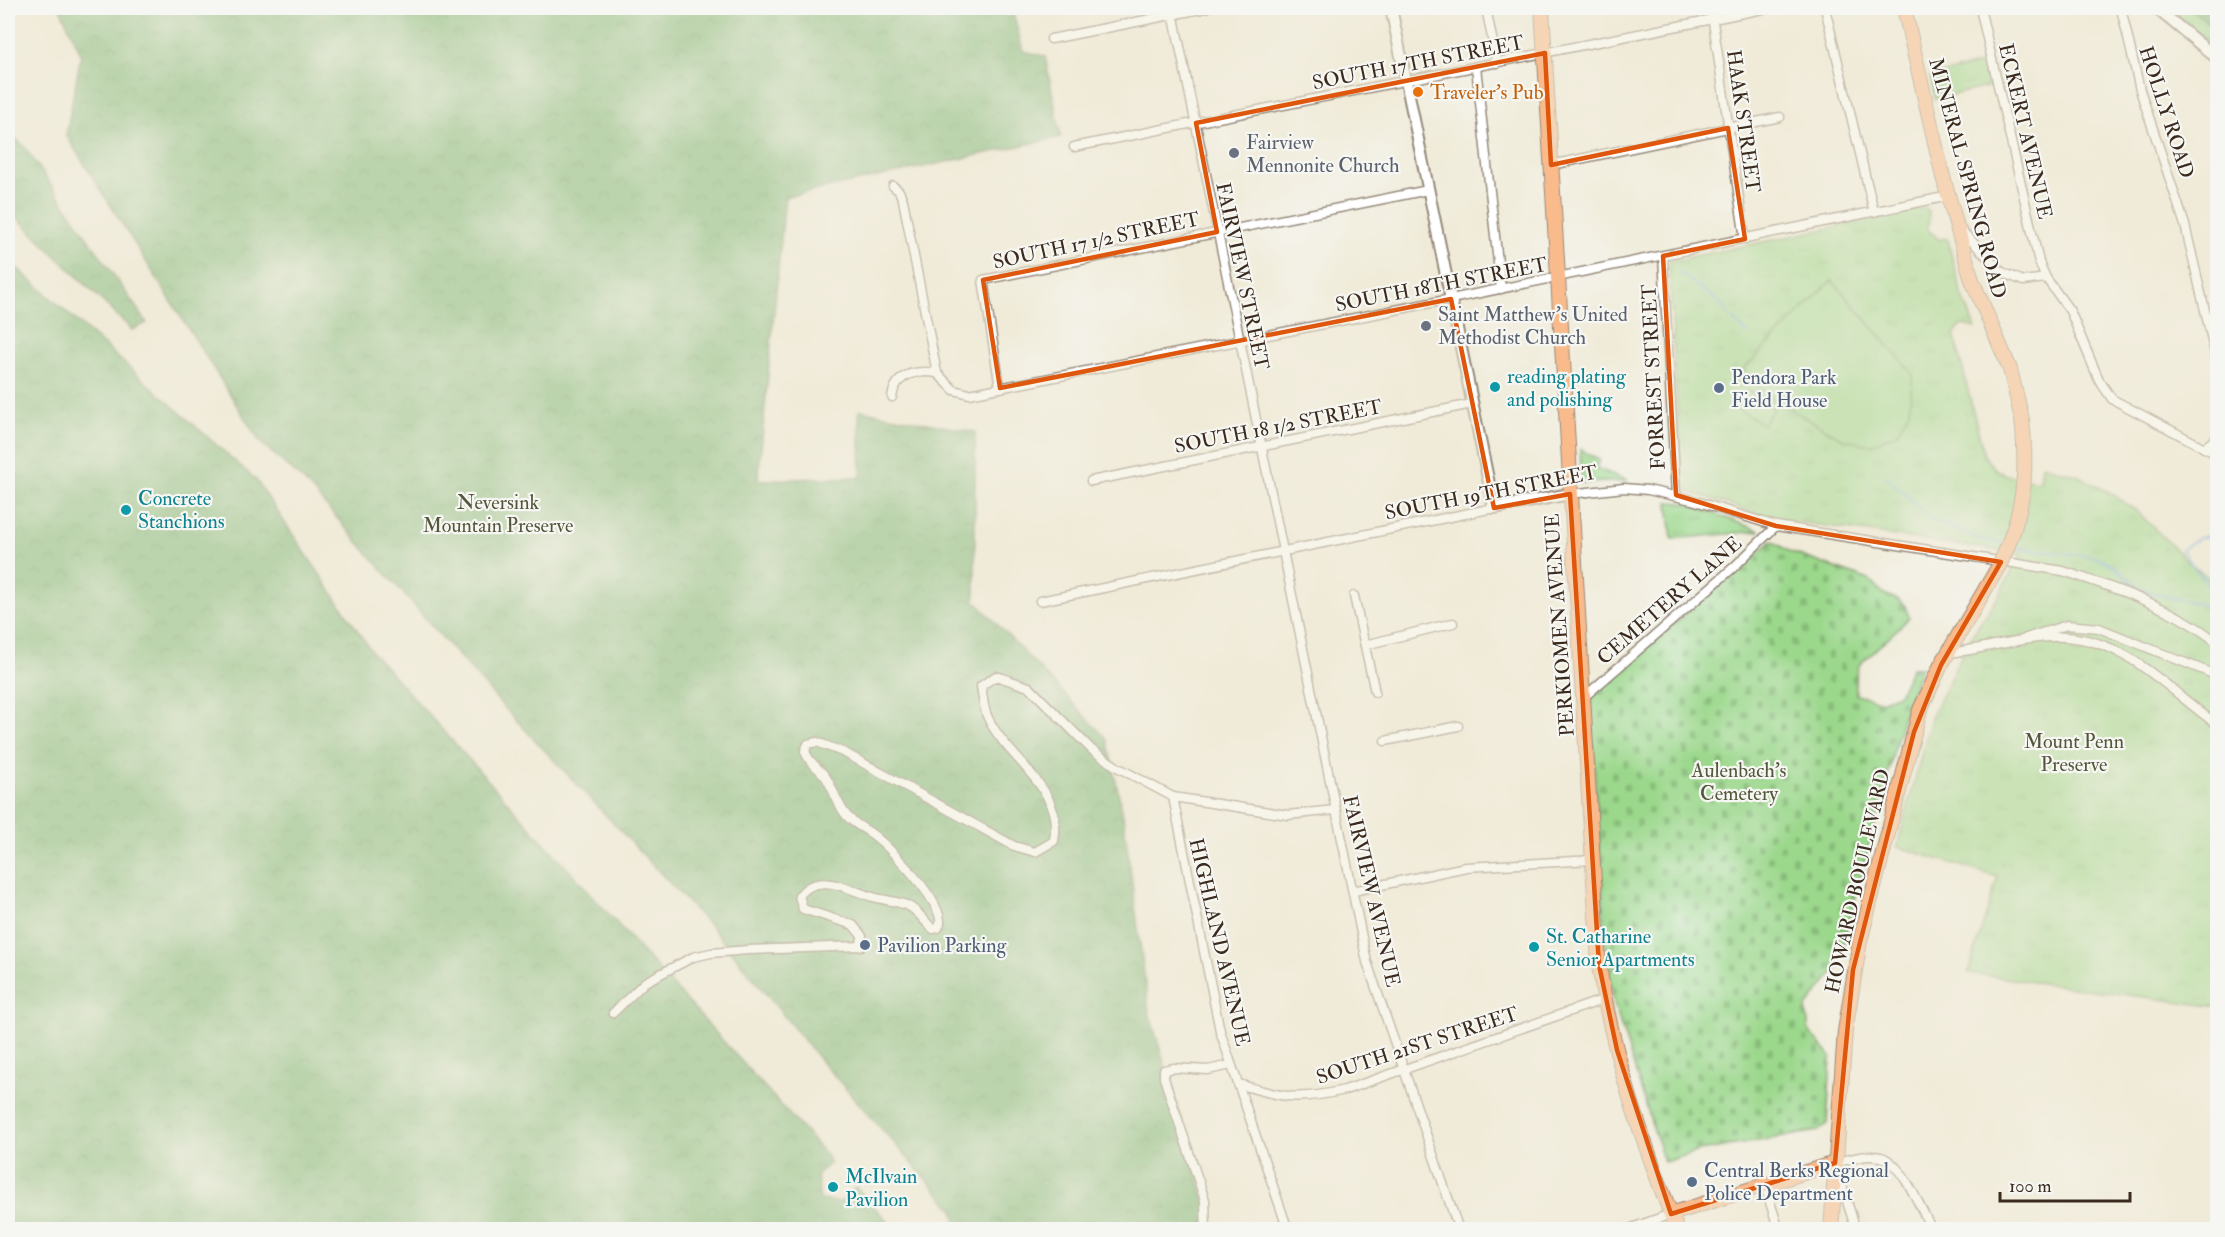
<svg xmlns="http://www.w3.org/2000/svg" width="2225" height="1237" viewBox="0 0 2225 1237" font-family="'IM FELL Double Pica',serif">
  <defs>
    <pattern id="grass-tufts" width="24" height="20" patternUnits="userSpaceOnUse" patternTransform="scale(1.5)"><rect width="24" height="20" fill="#9bd88c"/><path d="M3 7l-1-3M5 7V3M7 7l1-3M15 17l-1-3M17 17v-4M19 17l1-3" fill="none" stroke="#86ba78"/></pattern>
    <pattern id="forest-crowns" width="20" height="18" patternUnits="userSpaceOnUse" patternTransform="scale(1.5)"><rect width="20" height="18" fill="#7cb878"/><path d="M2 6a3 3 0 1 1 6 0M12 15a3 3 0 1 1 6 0" fill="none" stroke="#679662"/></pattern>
    <pattern id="cemetery-stones" width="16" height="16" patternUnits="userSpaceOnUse" patternTransform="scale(1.5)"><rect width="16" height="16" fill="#9bd88c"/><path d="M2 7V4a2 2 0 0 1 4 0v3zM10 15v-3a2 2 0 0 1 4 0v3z" fill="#86ba78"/></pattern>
  </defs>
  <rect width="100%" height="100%" fill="#f6f6f2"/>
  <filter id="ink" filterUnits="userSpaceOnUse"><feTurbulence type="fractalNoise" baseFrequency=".0167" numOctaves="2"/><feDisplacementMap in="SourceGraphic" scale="12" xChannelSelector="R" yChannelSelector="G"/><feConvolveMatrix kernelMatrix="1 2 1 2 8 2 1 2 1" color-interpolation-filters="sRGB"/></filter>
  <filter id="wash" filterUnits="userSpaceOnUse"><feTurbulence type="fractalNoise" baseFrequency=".008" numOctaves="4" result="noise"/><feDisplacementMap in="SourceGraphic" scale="24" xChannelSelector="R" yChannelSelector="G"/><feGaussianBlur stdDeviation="1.35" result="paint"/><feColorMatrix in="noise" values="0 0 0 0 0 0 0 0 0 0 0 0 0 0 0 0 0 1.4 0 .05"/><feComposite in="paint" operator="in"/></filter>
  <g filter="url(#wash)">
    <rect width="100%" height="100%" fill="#f0ebd8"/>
    <g fill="url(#grass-tufts)" stroke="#6b8155" stroke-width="1.5">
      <polygon points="2165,8 2217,8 2217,50"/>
      <polygon points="1985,63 1991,86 1935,99 1930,77"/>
      <path d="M1925 208 1929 212 1928 230 1940 240 1944 238 1948 240 1961 292 1975 328 1961 325 1954 334 1984 455C1998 479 2015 477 2040 481L2042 465 2077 475 2114 495 2138 512 2182 556 2217 585V1007L1968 973 1998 877 1897 847 1932 714 1971 637 2000 594 2021 554 1770 518 1687 491 1681 483 1669 264 1671 261Z"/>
      <polygon points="1580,449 1599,460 1596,468 1628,481 1582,483"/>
      <polygon points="1668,502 1687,503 1760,531 1672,539"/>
    </g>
    <g fill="url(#forest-crowns)" stroke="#5c714b" stroke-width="1.5">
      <polygon points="60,8 1012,8 1023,51 1045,56 1061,137 785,197 758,480 861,477 859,410 975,432 975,601 1107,739 1123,815 1149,1012 1214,1229 958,1229 954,1210 821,1061 712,928 502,705 305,482 260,442 66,135 81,54"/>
      <polygon points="2190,8 2217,8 2217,30"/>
      <polygon points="8,132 24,146 147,323 132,330 8,209"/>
      <polygon points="8,260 256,480 373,653 826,1155 830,1163 817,1174 820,1200 841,1202 856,1187 895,1229 8,1229"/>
    </g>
    <polygon fill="url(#cemetery-stones)" stroke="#6b8155" stroke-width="1.5" points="1772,541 1790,552 1869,580 1884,594 1898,600 1905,606 1909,618 1859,665 1855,678 1856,694 1880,701 1899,694 1912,667 1921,667 1903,716 1837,968 1806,1008 1809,1031 1831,1057 1827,1124 1818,1131 1699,1151 1664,1162 1614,1003 1605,943 1590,699 1592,694"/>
    <g fill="#9bd88c" stroke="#6b8155" stroke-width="1.5">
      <polygon points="1832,280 1913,374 1909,411 1897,433 1871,445 1843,439 1774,400 1743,370"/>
      <polygon points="1748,390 1774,407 1763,425 1736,408"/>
    </g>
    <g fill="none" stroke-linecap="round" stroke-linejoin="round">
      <g stroke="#75a8e1" stroke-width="2">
        <polyline points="1680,273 1723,305 1729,316 1748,334"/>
        <polyline points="1886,476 1929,518 1979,539 2004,543"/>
        <polyline points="2218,534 2199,538 2181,550 2218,598"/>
        <path d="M2012 546C2042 555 2074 550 2103 560 2118 564 2124 579 2138 587 2163 600 2194 598 2218 612"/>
      </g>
    </g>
  </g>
  <g filter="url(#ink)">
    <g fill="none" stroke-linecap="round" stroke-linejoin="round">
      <g stroke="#968a7b" stroke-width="11">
        <g id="minor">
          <polyline points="1172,8 1367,962 1459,1230"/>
          <polyline points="1486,8 1497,63"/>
          <polyline points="1711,8 1745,239"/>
          <polyline points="1825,8 1874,212"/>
          <polyline points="1980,8 2039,262 2046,278 2070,311 2099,380 2112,399 2218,455"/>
          <polyline points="2121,8 2140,90 2185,225 2218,366"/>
          <polyline points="1051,39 1206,8"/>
          <polyline points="1476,67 1501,289"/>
          <polyline points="1074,147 1768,8"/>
          <polyline points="1551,165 1780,117"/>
          <polyline points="893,186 899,191 903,200 937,373 954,390 969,394 1451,299 1949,196"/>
          <polyline points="1959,228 2002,272 2023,281 2046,278"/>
          <polyline points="1663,256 1676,495"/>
          <polyline points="1000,388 983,280 1428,190"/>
          <path d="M892 397C896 373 916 370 937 373"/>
          <polyline points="2204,448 2218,437"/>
          <polyline points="1091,481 1472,404"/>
          <path d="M1570 494 1624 488 1648 490 1692 500 1776 526 2063 571C2115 588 2175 608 2218 643"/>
          <polyline points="1354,596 1375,692"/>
          <polyline points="1040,601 1494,508"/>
          <polyline points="2026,638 2067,625 2099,628 2218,676"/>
          <polyline points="1365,645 1453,623"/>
          <path d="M1948 653C1987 649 2026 635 2066 637 2129 641 2169 691 2218 725"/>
          <polyline points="1583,698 1734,567 1776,526"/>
          <polyline points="1385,741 1458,726"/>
          <polyline points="1173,797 1220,1031 1288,1230"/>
          <polyline points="1353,891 1466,867 1592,860"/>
          <path d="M613 1013 645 982 693 957 711 953 748 950 861 946 862 936 853 925 803 909 799 896C818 870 851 891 873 897 886 901 903 901 913 909 921 915 926 923 933 929L938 928C952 911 892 850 877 838 867 829 856 826 847 816 837 805 834 789 825 776 818 767 808 762 805 751L808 744 817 742 845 753 1014 846 1035 852 1054 841C1064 786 1009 762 988 718 983 708 983 696 981 686L996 676 1029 687 1092 750 1117 767 1173 797 1288 815 1335 810"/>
          <path d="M1238 1084C1286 1098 1296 1101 1345 1090L1605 999"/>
          <polyline points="1764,1184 1779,1230"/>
          <polyline points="1206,1230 1205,1200 1164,1078 1164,1070 1173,1068 1208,1070 1231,1065"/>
          <polyline points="1626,1230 1671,1214"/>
          <path d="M1856 1230 1835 1163C1850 1159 1866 1154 1881 1157 1902 1162 1922 1211 1932 1230"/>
        </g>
      </g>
      <g stroke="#968a7b" stroke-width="14">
        <g id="tertiary">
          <polyline points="1391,8 1494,508 1570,494"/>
          <polyline points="2156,8 2218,59"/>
        </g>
      </g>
      <g stroke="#968a7b" stroke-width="16">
        <g id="primary">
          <path d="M1542 8 1599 965C1612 1055 1644 1145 1677 1230"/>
          <polyline points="1904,8 1943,177 1972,280 2010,369 2022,419"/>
          <polyline points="1671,1214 1835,1163"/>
          <polyline points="1831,1230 1845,1031 1860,941 1920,710 1941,665 2000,564"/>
        </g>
      </g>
      <use href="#minor" stroke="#fff" stroke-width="8"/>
      <use href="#tertiary" stroke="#fff" stroke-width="10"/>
      <use href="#primary" stroke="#fabb8c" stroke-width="14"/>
      <g stroke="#968a7b" stroke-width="16" stroke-linecap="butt">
        <path id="primary-bridge" d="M2000 564C2024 512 2028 476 2022 419"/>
      </g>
      <use href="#primary-bridge" stroke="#fabb8c" stroke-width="14"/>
    </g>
  </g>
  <path d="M0 0H2225V1237H0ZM1545 53 1551 165 1728 128 1745 239 1663 256 1676 495 1776 526 2001 562 1941 665 1914 732 1853 970 1835 1163 1671 1214 1617 1050 1599 965 1570 494 1494 508 1451 299 1000 388 983 280 1217 232 1196 123Z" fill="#f0ebd8" fill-opacity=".55" fill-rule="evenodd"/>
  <path fill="none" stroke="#df570d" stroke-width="4.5" stroke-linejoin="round" d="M1545 53 1551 165 1728 128 1745 239 1663 256 1676 495 1776 526 2001 562 1941 665 1914 732 1853 970 1835 1163 1671 1214 1617 1050 1599 965 1570 494 1494 508 1451 299 1000 388 983 280 1217 232 1196 123Z"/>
  <circle fill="#e8710a" stroke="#f6f6f2" stroke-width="2" cx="1418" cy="92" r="6"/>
  <g fill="#6b7280" stroke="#f6f6f2" stroke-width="2">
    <circle cx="1234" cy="153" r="6"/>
    <circle cx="1426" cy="326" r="6"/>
  </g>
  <g fill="#0f9aa8" stroke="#f6f6f2" stroke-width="2">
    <circle cx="1495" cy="387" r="6"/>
    <circle cx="126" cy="510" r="6"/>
    <circle cx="1534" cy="947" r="6"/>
    <circle cx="833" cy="1187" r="6"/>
  </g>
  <g fill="#5c6f8a" stroke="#f6f6f2" stroke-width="2">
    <circle cx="1719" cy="388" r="6"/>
    <circle cx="865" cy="945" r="6"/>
    <circle cx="1692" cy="1182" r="6"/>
  </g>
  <g text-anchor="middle" stroke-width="4.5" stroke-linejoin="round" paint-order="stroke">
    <g font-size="20" fill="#3b2a1e" stroke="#f6f6f2">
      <text transform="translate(1418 62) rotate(-11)" y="7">SOUTH 17TH STREET</text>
      <text transform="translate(2167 112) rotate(72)" y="7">HOLLY ROAD</text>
      <text transform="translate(1744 121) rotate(82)" y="7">HAAK STREET</text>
      <text transform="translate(2026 131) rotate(77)" y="7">ECKERT AVENUE</text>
      <text transform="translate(1968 178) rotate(75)" y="7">MINERAL SPRING ROAD</text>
      <text transform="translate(1096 240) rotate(-12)" y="7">SOUTH 17 1/2 STREET</text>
      <text transform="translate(1243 276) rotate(78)" y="7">FAIRVIEW STREET</text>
      <text transform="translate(1441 284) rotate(-11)" y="7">SOUTH 18TH STREET</text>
      <text transform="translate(1653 377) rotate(-93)" y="7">FORREST STREET</text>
      <text transform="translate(1278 426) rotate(-11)" y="7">SOUTH 18 1/2 STREET</text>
      <text transform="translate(1491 492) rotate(-11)" y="7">SOUTH 19TH STREET</text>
      <text transform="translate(1669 600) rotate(-41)" y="7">CEMETERY LANE</text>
      <text transform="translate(1559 625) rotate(-94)" y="7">PERKIOMEN AVENUE</text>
      <text transform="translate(1857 881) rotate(-77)" y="7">HOWARD BOULEVARD</text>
      <text transform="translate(1372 891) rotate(77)" y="7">FAIRVIEW AVENUE</text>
      <text transform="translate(1220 942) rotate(77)" y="7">HIGHLAND AVENUE</text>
      <text transform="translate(1417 1045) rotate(-18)" y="7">SOUTH 21ST STREET</text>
    </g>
    <g font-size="20" fill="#c56008" stroke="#f6f6f2" text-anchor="start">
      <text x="1430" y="99">Traveler's Pub</text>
    </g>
    <g font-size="20" fill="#5b616d" stroke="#f6f6f2" text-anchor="start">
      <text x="1246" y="149">Fairview<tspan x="1246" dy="23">Mennonite Church</tspan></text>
      <text x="1438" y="321">Saint Matthew's United<tspan x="1438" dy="23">Methodist Church</tspan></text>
    </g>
    <g font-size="20" fill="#0d838f" stroke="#f6f6f2" text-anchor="start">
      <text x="1507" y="383">reading plating<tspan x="1507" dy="23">and polishing</tspan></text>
      <text x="138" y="505">Concrete<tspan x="138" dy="23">Stanchions</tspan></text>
      <text x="1546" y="943">St. Catharine<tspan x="1546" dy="23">Senior Apartments</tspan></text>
      <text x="845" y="1183">McIlvain<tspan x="845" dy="23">Pavilion</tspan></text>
    </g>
    <g font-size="20" fill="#4e5e75" stroke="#f6f6f2" text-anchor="start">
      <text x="1731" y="384">Pendora Park<tspan x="1731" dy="23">Field House</tspan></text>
      <text x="877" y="952">Pavilion Parking</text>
      <text x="1704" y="1177">Central Berks Regional<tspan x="1704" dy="23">Police Department</tspan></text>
    </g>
    <g font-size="20" fill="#53563a" stroke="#f6f6f2">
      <text x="498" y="509">Neversink<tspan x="498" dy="23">Mountain Preserve</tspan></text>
      <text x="2074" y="748">Mount Penn<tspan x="2074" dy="23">Preserve</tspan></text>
      <text x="1739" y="777">Aulenbach's<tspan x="1739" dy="23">Cemetery</tspan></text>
    </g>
  </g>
  <rect width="2225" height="1237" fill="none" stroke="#f6f6f2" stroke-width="30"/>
  <path d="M2000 1192v9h130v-9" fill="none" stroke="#3b2a1e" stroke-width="3"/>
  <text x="2009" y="1192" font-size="18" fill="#3b2a1e" stroke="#f6f6f2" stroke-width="4.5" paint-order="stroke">100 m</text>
</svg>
